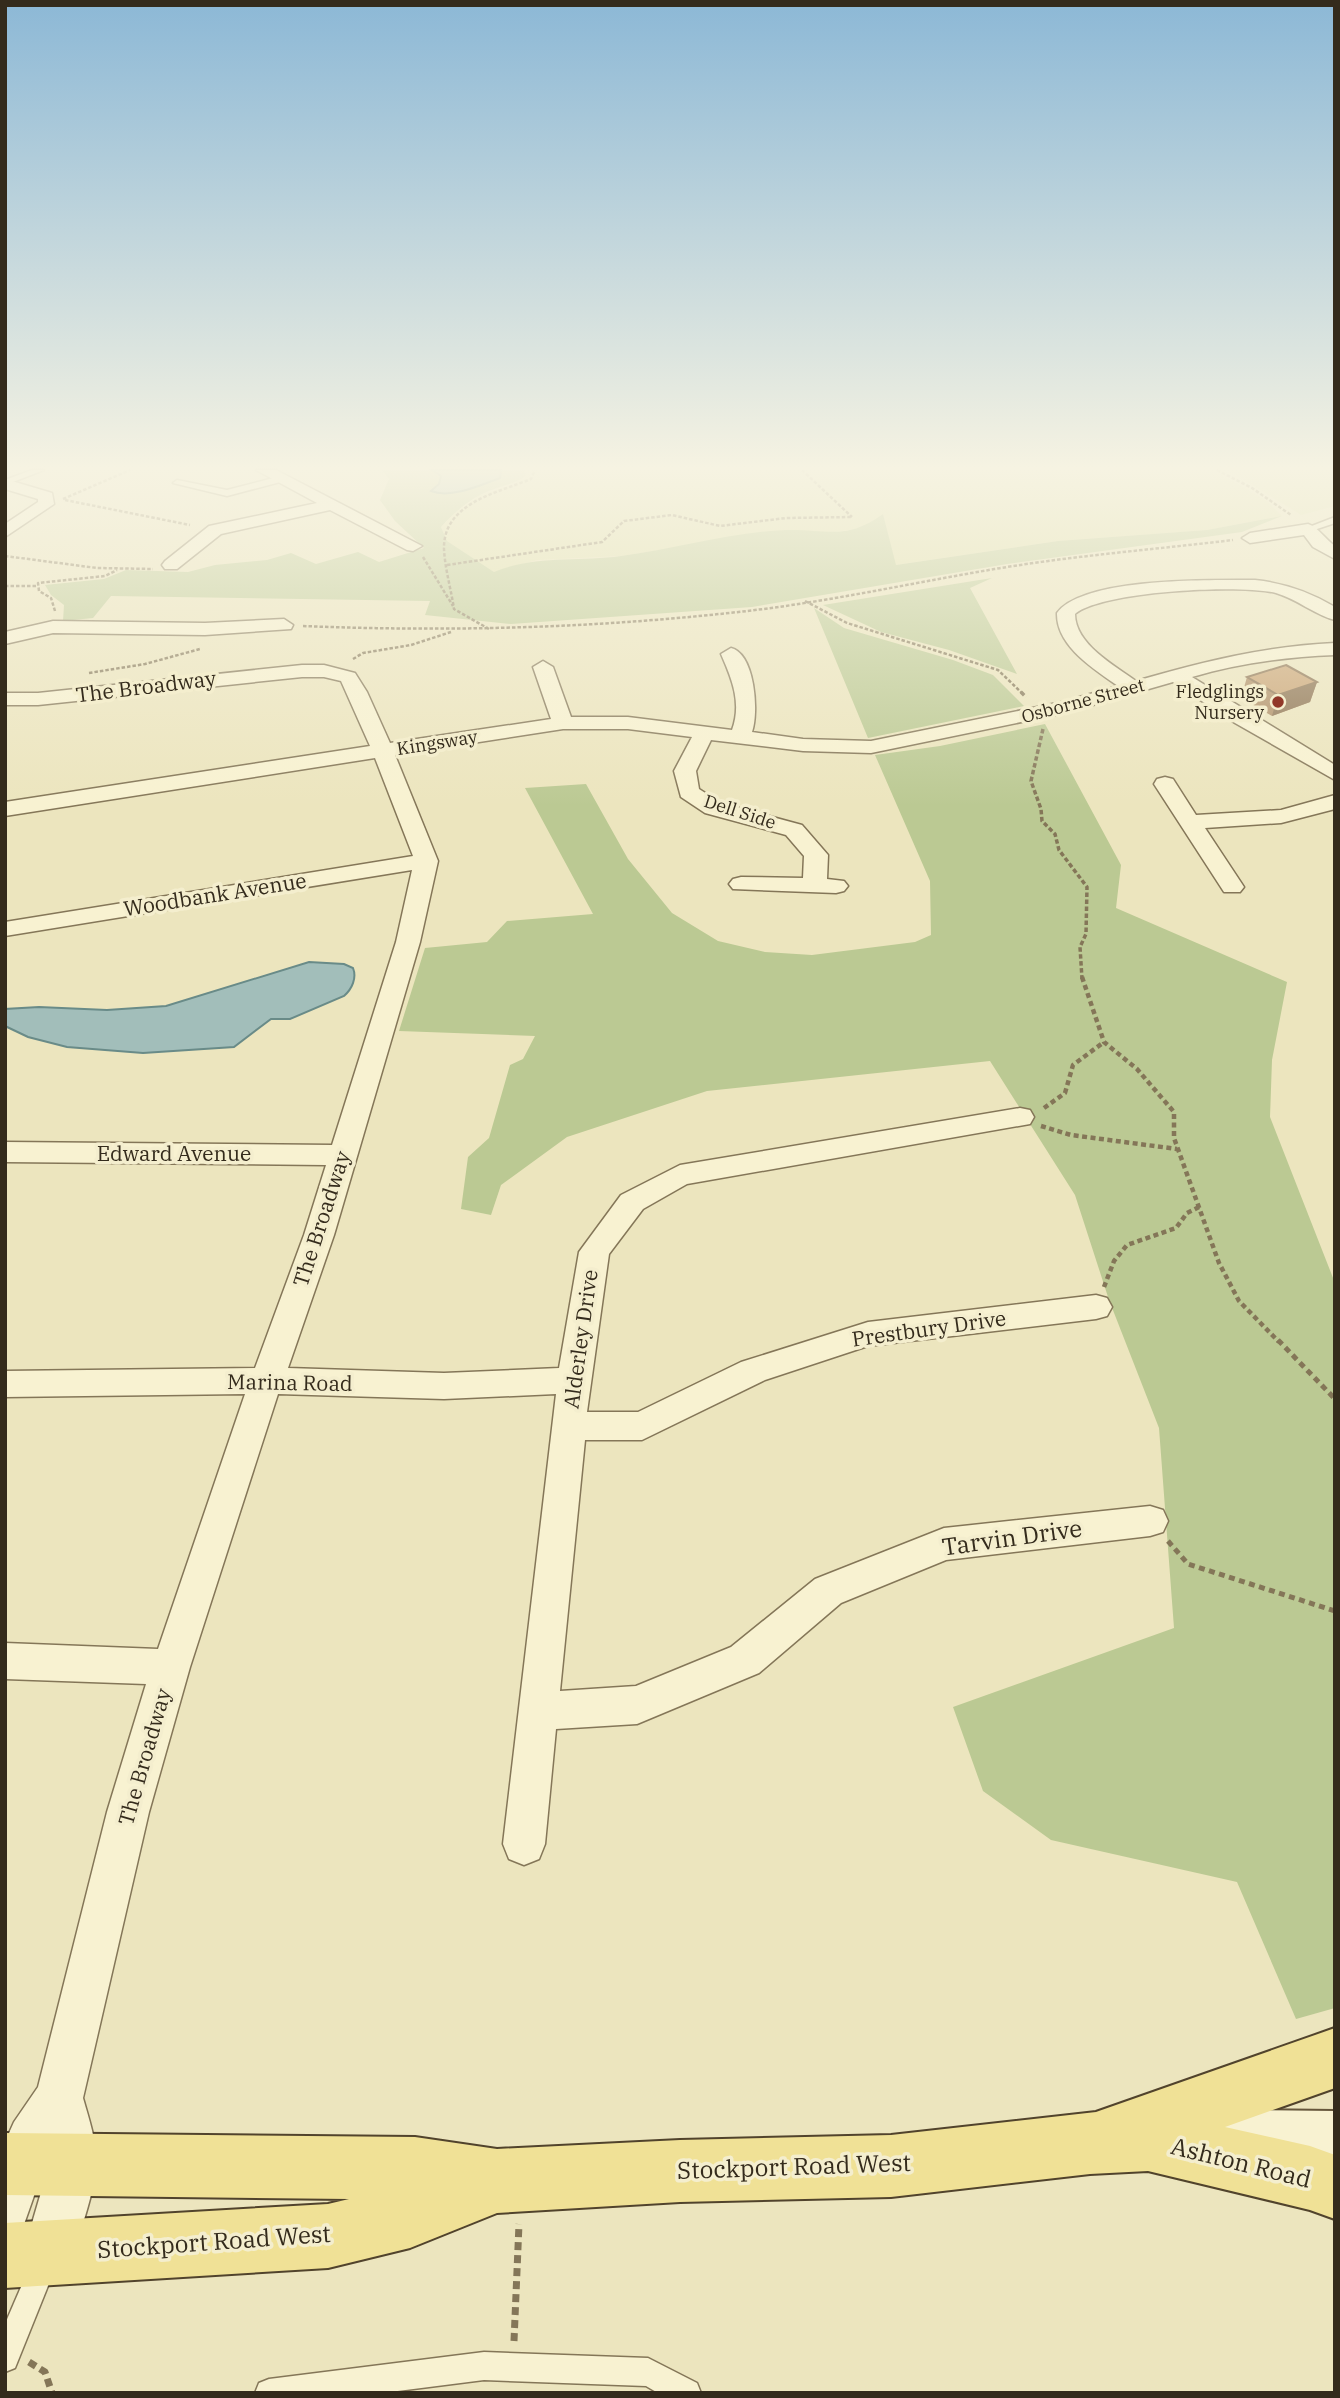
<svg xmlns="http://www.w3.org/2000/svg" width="1340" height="2398" viewBox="0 0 1340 2398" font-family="'IBM Plex Serif',serif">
  <rect width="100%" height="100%" fill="#ece5be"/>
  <g fill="#e1e1ac">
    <polygon points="524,470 1213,470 1267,501 1282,516 1207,530 1058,541 895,565 883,514 866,527 825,534 786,530 621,556 537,560 494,572 447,541 441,527 455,513 480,495 512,485 526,476"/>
    <polygon points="1228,470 1335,470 1335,506 1301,515"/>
  </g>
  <g fill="#bbc993">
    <path d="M382 470H432L441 476 439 484 500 478 501 470H524L526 476C511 486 495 487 480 495 465 503 452 515 441 527L447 541 494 572C535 555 578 562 621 556 676 549 731 532 786 530 827 529 846 541 883 514L896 565 1058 541 1207 530 1282 516 1242 532 1007 564 752 607 511 624 425 615 430 601 111 596 93 618 63 621 64 605 51 595 45 585 104 579 126 570 188 572 215 565 267 560 291 553 316 564 358 552 379 562 424 548 395 521 380 500 389 479Z"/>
    <polygon points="992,578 970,588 1017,674 949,650 881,632 823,605"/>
    <polygon points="814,608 844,628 953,660 993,675 1024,706 868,738"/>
    <polygon points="1045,724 1121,865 1116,908 1287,982 1272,1060 1270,1117 1335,1283 1335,2008 1296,2019 1237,1882 1051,1840 983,1791 953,1707 1174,1628 1159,1428 1109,1300 1075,1195 990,1061 707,1091 567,1137 501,1185 491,1215 461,1209 468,1157 489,1138 510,1065 523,1059 535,1036 399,1031 425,948 487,942 507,921 593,914 525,788 586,784 628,859 672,913 718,941 765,952 812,955 915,942 931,935 930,881 875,755 940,746"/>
  </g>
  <g fill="#a2beba" stroke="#698b88" stroke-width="2">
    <path d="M432 470H501L500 478C481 485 451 499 431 491L439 484 441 476Z"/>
    <path d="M309 962 344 964 353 968C357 978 352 989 344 996L290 1019H271L234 1047 143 1053 67 1047 28 1037 5 1026V1009L39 1007 107 1010 166 1006Z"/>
  </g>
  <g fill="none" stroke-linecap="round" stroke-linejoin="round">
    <g stroke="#847658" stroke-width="3">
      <g id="service">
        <polygon points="32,470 44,470 5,485 5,480"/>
        <polygon points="281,476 285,479 284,481 227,496 173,483 177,480 227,490"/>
        <polygon points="1335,517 1335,523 1308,532 1304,529"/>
        <polygon points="43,2253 52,2257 56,2266 15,2368 5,2372 5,2324 34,2257"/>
        <polygon points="484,2352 648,2358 697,2383 701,2393 658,2393 646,2386 484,2380 382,2393 255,2393 259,2383 269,2379"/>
      </g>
    </g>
    <g stroke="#847658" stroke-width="3">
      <g id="minor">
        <polygon points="256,470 276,470 422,546 413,551 407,550 330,510 221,534 177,569 165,569 162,565 165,561 209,526 317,503"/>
        <polygon points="5,479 52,493 54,504 5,537 5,524 38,502 38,499 5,489"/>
        <path d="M1308 524C1318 527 1326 540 1335 546V559L1313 547 1304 535 1250 543 1242 538 1250 533Z"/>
        <path d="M1255 580C1284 583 1310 592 1335 607V620C1315 615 1297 599 1276 593 1241 584 1101 591 1075 614 1075 644 1114 665 1136 681 1202 662 1265 646 1335 643V655C1285 657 1239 663 1192 677L1335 765V780L1235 723 1173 682 1065 713 871 753 803 751 711 740 696 771 699 789 721 803 802 825 828 855 827 879 844 881 848 886 844 891 836 893 733 889 729 884 733 879 741 877 803 878 804 856 786 835 705 813 681 797 674 771 692 737 628 729H563L395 755 438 861 420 942 334 1235 288 1368 444 1373 559 1368 579 1252 621 1195 680 1165 1020 1108 1030 1110 1034 1117 1030 1124 687 1184 643 1209 609 1254 587 1412H638L741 1362 868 1322 1096 1295 1107 1298 1112 1307 1107 1316 1096 1319 868 1346 765 1380 642 1440H585L560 1691 636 1686 731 1647 815 1579 944 1528 1150 1506 1163 1510 1168 1521 1163 1532 1150 1536 946 1560 841 1603 759 1673 637 1724 556 1729 545 1844 539 1859 524 1865 509 1859 503 1844 556 1394 444 1399 278 1394 190 1667 149 1812 83 2098C89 2119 96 2140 97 2162 97 2183 75 2251 66 2272L48 2279 30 2272 23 2254 49 2165 48 2156 22 2230 5 2238V2142L14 2122 38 2087 107 1812 146 1684 5 1679V1643L158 1649 245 1394 5 1397V1371L255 1368 304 1235 326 1165 5 1162V1142L332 1145 396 942 412 870 5 936V922L413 856 375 758 5 816V802L370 746 341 681 324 677H302L38 705H5V693H38L302 665H324L355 673 367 692 390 743 551 719 533 667 543 661 553 667 571 717H628L732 730C742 703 732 679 721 654L731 648C755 654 759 712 752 732L803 739 871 741 1062 702 1118 686C1094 669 1056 646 1057 613 1083 577 1212 580 1255 580Z"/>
        <polygon points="284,619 293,625 291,629 205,635 53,633 5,644 5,632 53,621 205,623"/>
        <polygon points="1165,777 1173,779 1196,815 1281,810 1335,795 1335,809 1281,823 1205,828 1244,887 1240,892 1224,892 1154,784 1157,779"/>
      </g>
    </g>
    <g stroke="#65563b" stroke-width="4">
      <polygon id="secondary" points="1239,2110 1335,2111 1335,2173 1239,2172 1217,2163 1208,2141 1217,2119"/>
    </g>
    <g stroke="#51432c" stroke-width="4">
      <polygon id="primary" points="1335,2028 1335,2088 1225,2127 1310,2146 1335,2155 1335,2219 1310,2210 1148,2171 1090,2174 891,2197 680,2202 497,2213 410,2248 328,2268 5,2288 5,2223 328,2204 349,2199 5,2195 5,2133 415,2137 497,2149 680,2140 891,2135 1096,2112"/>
    </g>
    <g stroke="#847658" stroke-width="2.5" stroke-dasharray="3.5 2" stroke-linecap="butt">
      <polyline points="802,470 852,517"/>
      <polyline points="1217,470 1252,488 1291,515"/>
      <polyline points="63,499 130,470"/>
      <polyline points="65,500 190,525"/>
      <polyline points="5,556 97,568 153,569"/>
      <polyline points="423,557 453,606"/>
      <polyline points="447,565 602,542 624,521 672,515 720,526 786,518 852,517"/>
      <polyline points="5,586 38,586"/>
      <polyline points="805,601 847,623 998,670 1023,694"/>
      <polyline points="55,611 51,598 39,591 38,583 105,576 117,570"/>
      <path d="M303 626C451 632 599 628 747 611 834 601 920 581 1007 567 1082 555 1158 549 1233 540"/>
      <path d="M489 629 454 609C451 589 445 569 444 549 443 503 497 493 531 479L535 470"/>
      <polyline points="353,659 363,653 411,645 451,632"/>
      <polyline points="89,673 145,664 200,649"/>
    </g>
    <g stroke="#847658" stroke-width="3.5" stroke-dasharray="4.5 2.5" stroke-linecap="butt">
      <polyline points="1021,692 1026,697"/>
      <polyline points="1043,729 1031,781 1041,809 1042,821 1055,834 1059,850 1087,887 1086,934 1080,947 1082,979"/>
    </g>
    <g stroke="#847658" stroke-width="4.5" stroke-dasharray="5 3.5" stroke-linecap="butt">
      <polyline points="1082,977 1104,1042 1137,1069 1174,1112 1174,1138 1219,1263 1239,1301 1279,1342"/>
      <polyline points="1044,1108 1065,1093 1073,1065 1104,1042"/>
      <polyline points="1041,1126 1071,1135 1177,1149"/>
      <polyline points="1104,1287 1114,1261 1127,1245 1176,1228 1187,1213 1199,1207"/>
    </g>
    <g stroke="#847658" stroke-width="5" stroke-dasharray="6 4.5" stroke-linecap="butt">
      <polyline points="1278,1340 1335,1399"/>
      <polyline points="1168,1541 1188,1564 1335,1611"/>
    </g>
    <g stroke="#847658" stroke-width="7" stroke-dasharray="8 5" stroke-linecap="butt">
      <polyline points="514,2341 519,2224"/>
      <polyline points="29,2362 45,2372 52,2393"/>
    </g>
    <use href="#service" fill="#f8f2d1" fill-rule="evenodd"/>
    <use href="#minor" fill="#f8f2d1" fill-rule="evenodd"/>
    <use href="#secondary" fill="#f8f2d1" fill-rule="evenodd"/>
    <use href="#primary" fill="#f0e196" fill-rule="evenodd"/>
  </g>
  <polygon fill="#ae8d65" points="1247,677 1317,682 1310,702 1272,716 1241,698"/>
  <polygon fill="#8d7352" points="1317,682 1310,702 1272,716 1278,695"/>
  <polygon fill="#caa475" stroke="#8d7352" stroke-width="2" points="1286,665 1317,682 1278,695 1247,677"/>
  <linearGradient id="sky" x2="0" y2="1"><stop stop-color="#8cb8d6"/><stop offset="0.58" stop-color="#f6f3e2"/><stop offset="1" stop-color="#f6f3e2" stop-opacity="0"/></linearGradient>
  <rect width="1340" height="806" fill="url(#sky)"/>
  <circle fill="#913829" stroke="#f4eece" stroke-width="2.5" cx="1278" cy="702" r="7"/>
  <g text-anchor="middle" stroke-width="7" stroke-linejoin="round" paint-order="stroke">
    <g font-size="18" fill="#342b1c" stroke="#f4eece" text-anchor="end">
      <text x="1264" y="698">Fledglings<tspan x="1264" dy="21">Nursery</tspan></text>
    </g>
    <g font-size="18" fill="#342b1c" stroke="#f4eece">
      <text transform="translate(1083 701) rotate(-15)" y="6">Osborne Street</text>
      <text transform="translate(437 743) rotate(-9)" y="6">Kingsway</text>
      <text transform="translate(740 812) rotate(18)" y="6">Dell Side</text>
    </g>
    <g font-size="21" fill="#342b1c" stroke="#f4eece">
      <text transform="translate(146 687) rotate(-7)" y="7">The Broadway</text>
      <text transform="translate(215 895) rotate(-9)" y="7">Woodbank Avenue</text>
      <text x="174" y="1161">Edward Avenue</text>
      <text transform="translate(322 1219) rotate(-72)" y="7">The Broadway</text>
      <text transform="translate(929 1329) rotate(-8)" y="7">Prestbury Drive</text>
      <text transform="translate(581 1339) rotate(-82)" y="7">Alderley Drive</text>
      <text transform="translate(290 1383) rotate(1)" y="7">Marina Road</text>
      <text transform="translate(145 1757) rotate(-74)" y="7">The Broadway</text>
    </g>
    <g font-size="24" fill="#342b1c" stroke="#f4eece">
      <text transform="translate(1012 1538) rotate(-8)" y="8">Tarvin Drive</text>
      <text transform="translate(1241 2163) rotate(14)" y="8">Ashton Road</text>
      <text transform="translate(794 2167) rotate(-2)" y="8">Stockport Road West</text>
      <text transform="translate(214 2242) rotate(-4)" y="8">Stockport Road West</text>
    </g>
  </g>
  <rect width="1340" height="2398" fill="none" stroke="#342b1c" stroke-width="14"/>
</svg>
